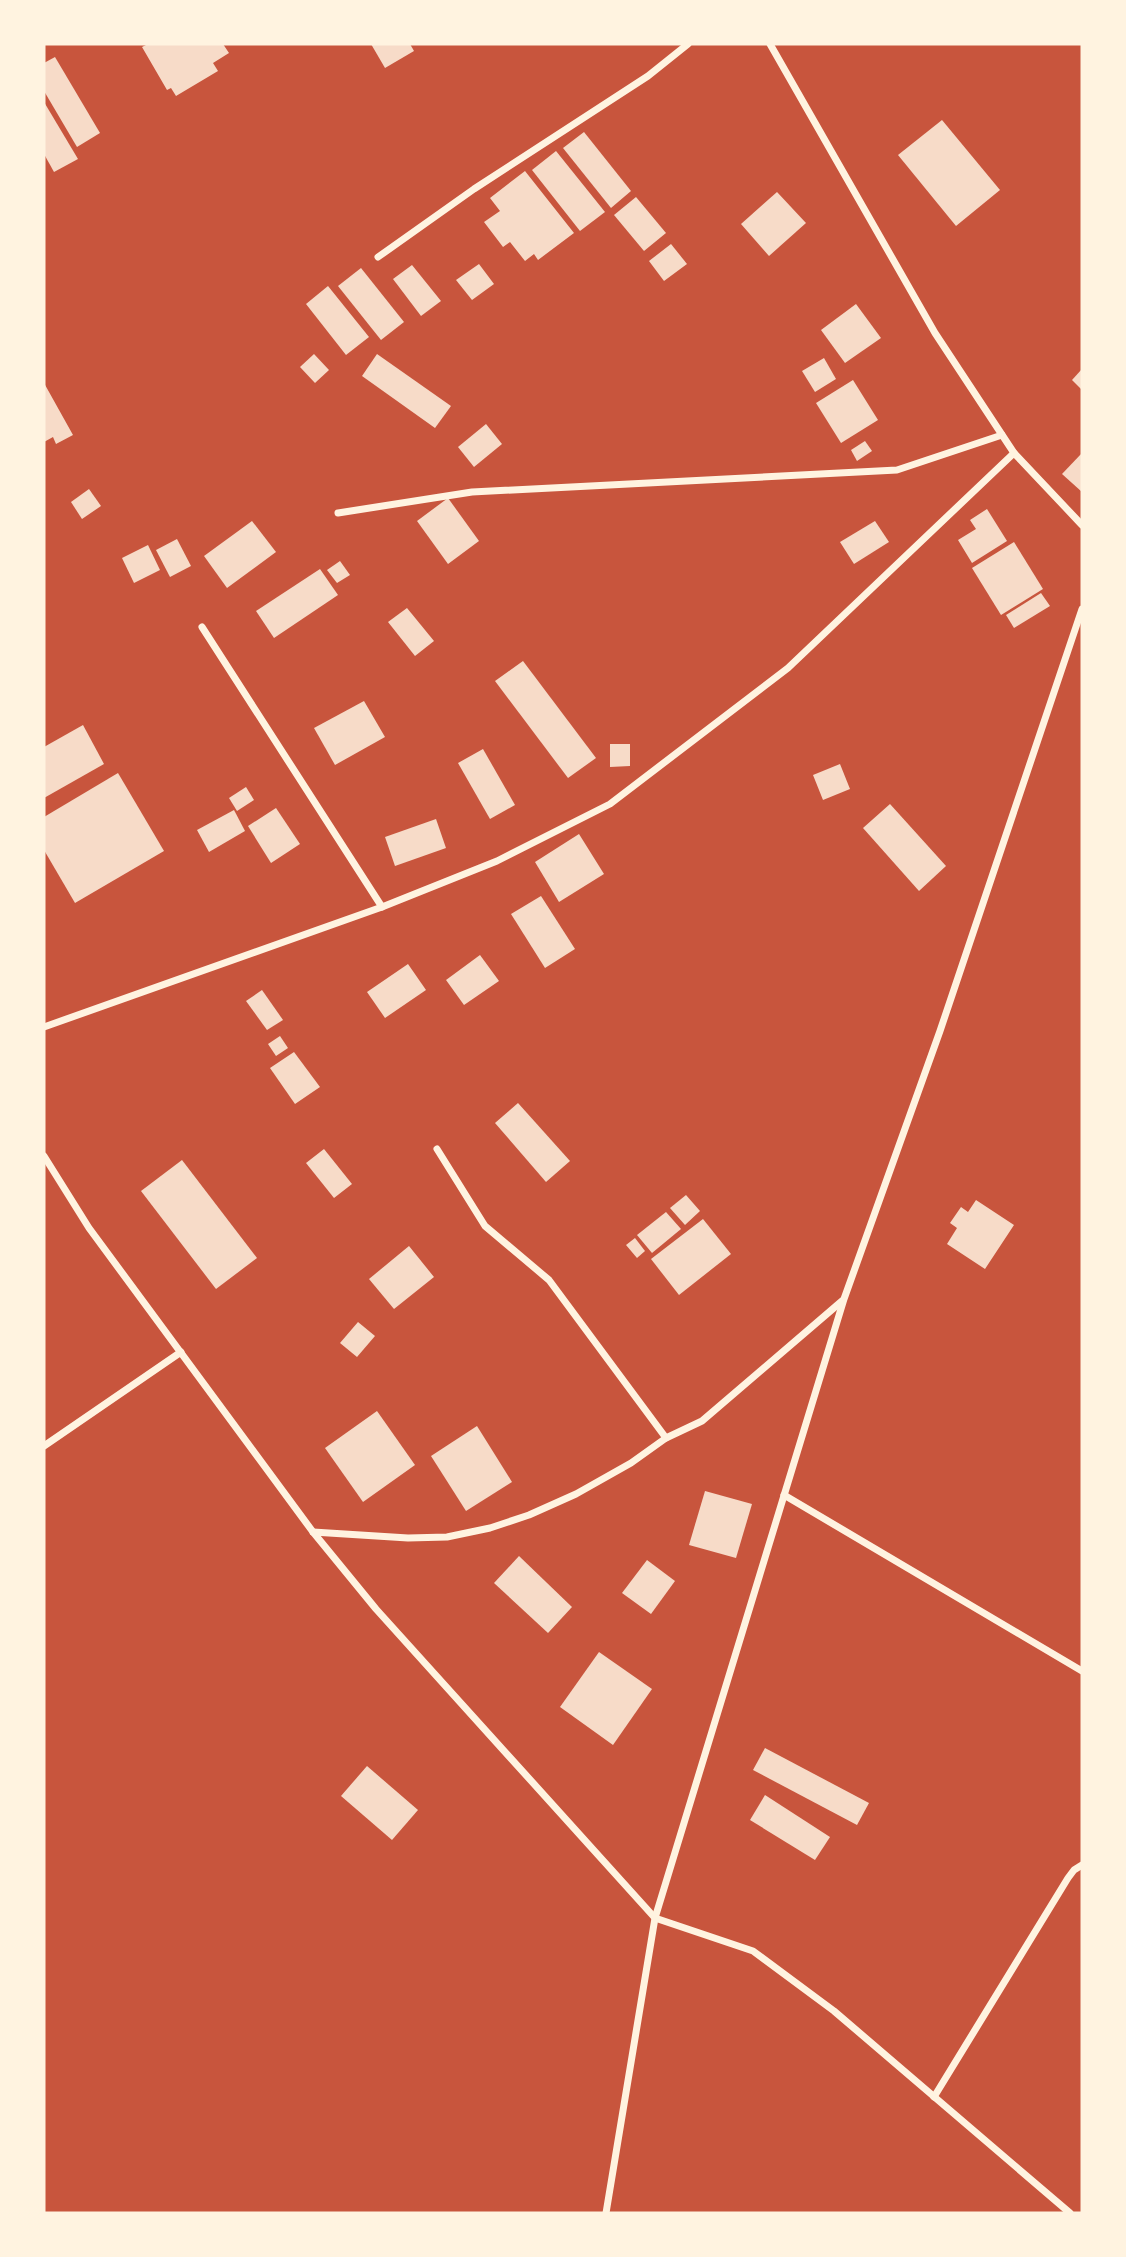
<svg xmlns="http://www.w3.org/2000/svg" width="1126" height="2257" viewBox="0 0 1126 2257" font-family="Inter,sans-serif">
  <rect width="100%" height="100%" fill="#c8553d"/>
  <g fill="#f7dbc8">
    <polygon points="148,44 223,44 229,53 213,63 218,71 176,96 171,88 167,90 142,47"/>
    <polygon points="371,44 410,44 414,51 385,68"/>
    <polygon points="55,57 100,133 77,147 44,91 44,63"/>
    <polygon points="44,102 78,159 54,172 44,154"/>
    <polygon points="942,120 1000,190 956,226 898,155"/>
    <polygon points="584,132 631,191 611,208 563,148"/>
    <polygon points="556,151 605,212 580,231 532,170"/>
    <polygon points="525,171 574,233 538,260 534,254 525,261 510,242 503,247 484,222 500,211 490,198"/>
    <polygon points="777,192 806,223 769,256 741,224"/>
    <polygon points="636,197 666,233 644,251 614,215"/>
    <polygon points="671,244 687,264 664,281 649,261"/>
    <polygon points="479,264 494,284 472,300 456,280"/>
    <polygon points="412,265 441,301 421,316 393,279"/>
    <polygon points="361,268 404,322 381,340 338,286"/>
    <polygon points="328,286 369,337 346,355 306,304"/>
    <polygon points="856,304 881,338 845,363 821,330"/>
    <polygon points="314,354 329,370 315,383 300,367"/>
    <polygon points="377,354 451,406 435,428 362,376"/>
    <polygon points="824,358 836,379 815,392 802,371"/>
    <polygon points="1082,369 1082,390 1072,380"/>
    <polygon points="853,380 878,420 841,443 816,403"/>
    <polygon points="44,383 73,435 56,444 53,437 44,442"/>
    <polygon points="486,424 502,444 474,467 458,447"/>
    <polygon points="865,441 872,451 857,461 851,450"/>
    <polygon points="1082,453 1082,492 1062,474"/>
    <polygon points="89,489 101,506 82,519 71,502"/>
    <polygon points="448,498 479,541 448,564 417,521"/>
    <polygon points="987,509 1007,541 972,563 958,540 976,529 970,520"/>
    <polygon points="252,521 276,552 227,588 204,556"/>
    <polygon points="875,521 889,542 854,564 840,542"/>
    <polygon points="177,539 191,566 170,577 156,550"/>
    <polygon points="1014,542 1043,589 1001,615 972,568"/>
    <polygon points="148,545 160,570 134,583 122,558"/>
    <polygon points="340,561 350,575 337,583 327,570"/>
    <polygon points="320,569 338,595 274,638 256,611"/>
    <polygon points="1041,593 1050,606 1014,628 1006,615"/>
    <polygon points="407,608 434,641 415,656 388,622"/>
    <polygon points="523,661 596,758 568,778 495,681"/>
    <polygon points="364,701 385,737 335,765 314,728"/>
    <polygon points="83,725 104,764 44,798 44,747"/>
    <polygon points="610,744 630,744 630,766 610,767"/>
    <polygon points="483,749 515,805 490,819 458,763"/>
    <polygon points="840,764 850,789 823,800 813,775"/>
    <polygon points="118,773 164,851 75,903 44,850 44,817"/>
    <polygon points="246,787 254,800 237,811 229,798"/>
    <polygon points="890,804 946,866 919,891 863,828"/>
    <polygon points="276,808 300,844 271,863 248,826"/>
    <polygon points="234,810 245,831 209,852 197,830"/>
    <polygon points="436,819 446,848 395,866 385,837"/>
    <polygon points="579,834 604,874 559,902 535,862"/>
    <polygon points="541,896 575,949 545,968 511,914"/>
    <polygon points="480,955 499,981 464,1005 446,980"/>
    <polygon points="408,964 426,990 385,1018 367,992"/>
    <polygon points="262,990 283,1020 267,1030 246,1001"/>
    <polygon points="280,1036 288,1048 276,1056 268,1044"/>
    <polygon points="294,1052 320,1087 295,1104 270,1068"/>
    <polygon points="518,1103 570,1161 546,1182 495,1123"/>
    <polygon points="324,1149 352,1184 334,1198 306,1163"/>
    <polygon points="182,1160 257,1258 216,1289 141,1191"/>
    <polygon points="686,1195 700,1211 685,1225 670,1208"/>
    <polygon points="976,1200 1014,1225 985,1269 947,1244 957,1228 950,1223 961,1207 968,1212"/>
    <polygon points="666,1212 681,1229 652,1253 637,1235"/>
    <polygon points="703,1219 731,1254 679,1295 651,1259"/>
    <polygon points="635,1238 645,1251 637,1258 626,1245"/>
    <polygon points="409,1246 434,1277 394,1309 369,1279"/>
    <polygon points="358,1322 375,1336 357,1357 340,1343"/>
    <polygon points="377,1411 415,1465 363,1502 325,1448"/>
    <polygon points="477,1426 512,1482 466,1511 431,1456"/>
    <polygon points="705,1491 752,1504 736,1558 689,1545"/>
    <polygon points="519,1556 572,1607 548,1633 494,1583"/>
    <polygon points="647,1560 675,1581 651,1614 622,1593"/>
    <polygon points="599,1652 652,1689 613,1745 560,1707"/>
    <polygon points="765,1748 869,1803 857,1825 753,1770"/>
    <polygon points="367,1766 418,1810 392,1840 341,1796"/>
    <polygon points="765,1795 830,1837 815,1860 750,1820"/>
  </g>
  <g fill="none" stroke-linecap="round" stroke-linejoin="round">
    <g stroke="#fff3e0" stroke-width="7">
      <polyline points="770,44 935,333 1014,453 1082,525"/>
      <polyline points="378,257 474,189 648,76 688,44"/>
      <polyline points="338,513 472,492 897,470 1002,435"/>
      <polyline points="202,627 382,907"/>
      <polyline points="44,1027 382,907 497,861 610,804 788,668 1014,453"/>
      <polyline points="437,1149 485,1226 549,1280 666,1438"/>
      <polyline points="44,1156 89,1228 313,1532 376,1609 655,1918 753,1951 834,2011 1070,2213"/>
      <polyline points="44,1446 181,1352"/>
      <polyline points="784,1495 1082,1671"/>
      <polyline points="313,1532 408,1538 447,1537 490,1528 529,1515 576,1494 631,1463 666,1438 702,1421 842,1301"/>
      <polyline points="934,2097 1068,1878 1074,1870 1082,1865"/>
      <polyline points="606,2213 655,1918 844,1299 940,1031 1082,609"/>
    </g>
  </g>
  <rect width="1126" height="2257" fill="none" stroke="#fff3e0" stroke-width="91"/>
</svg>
